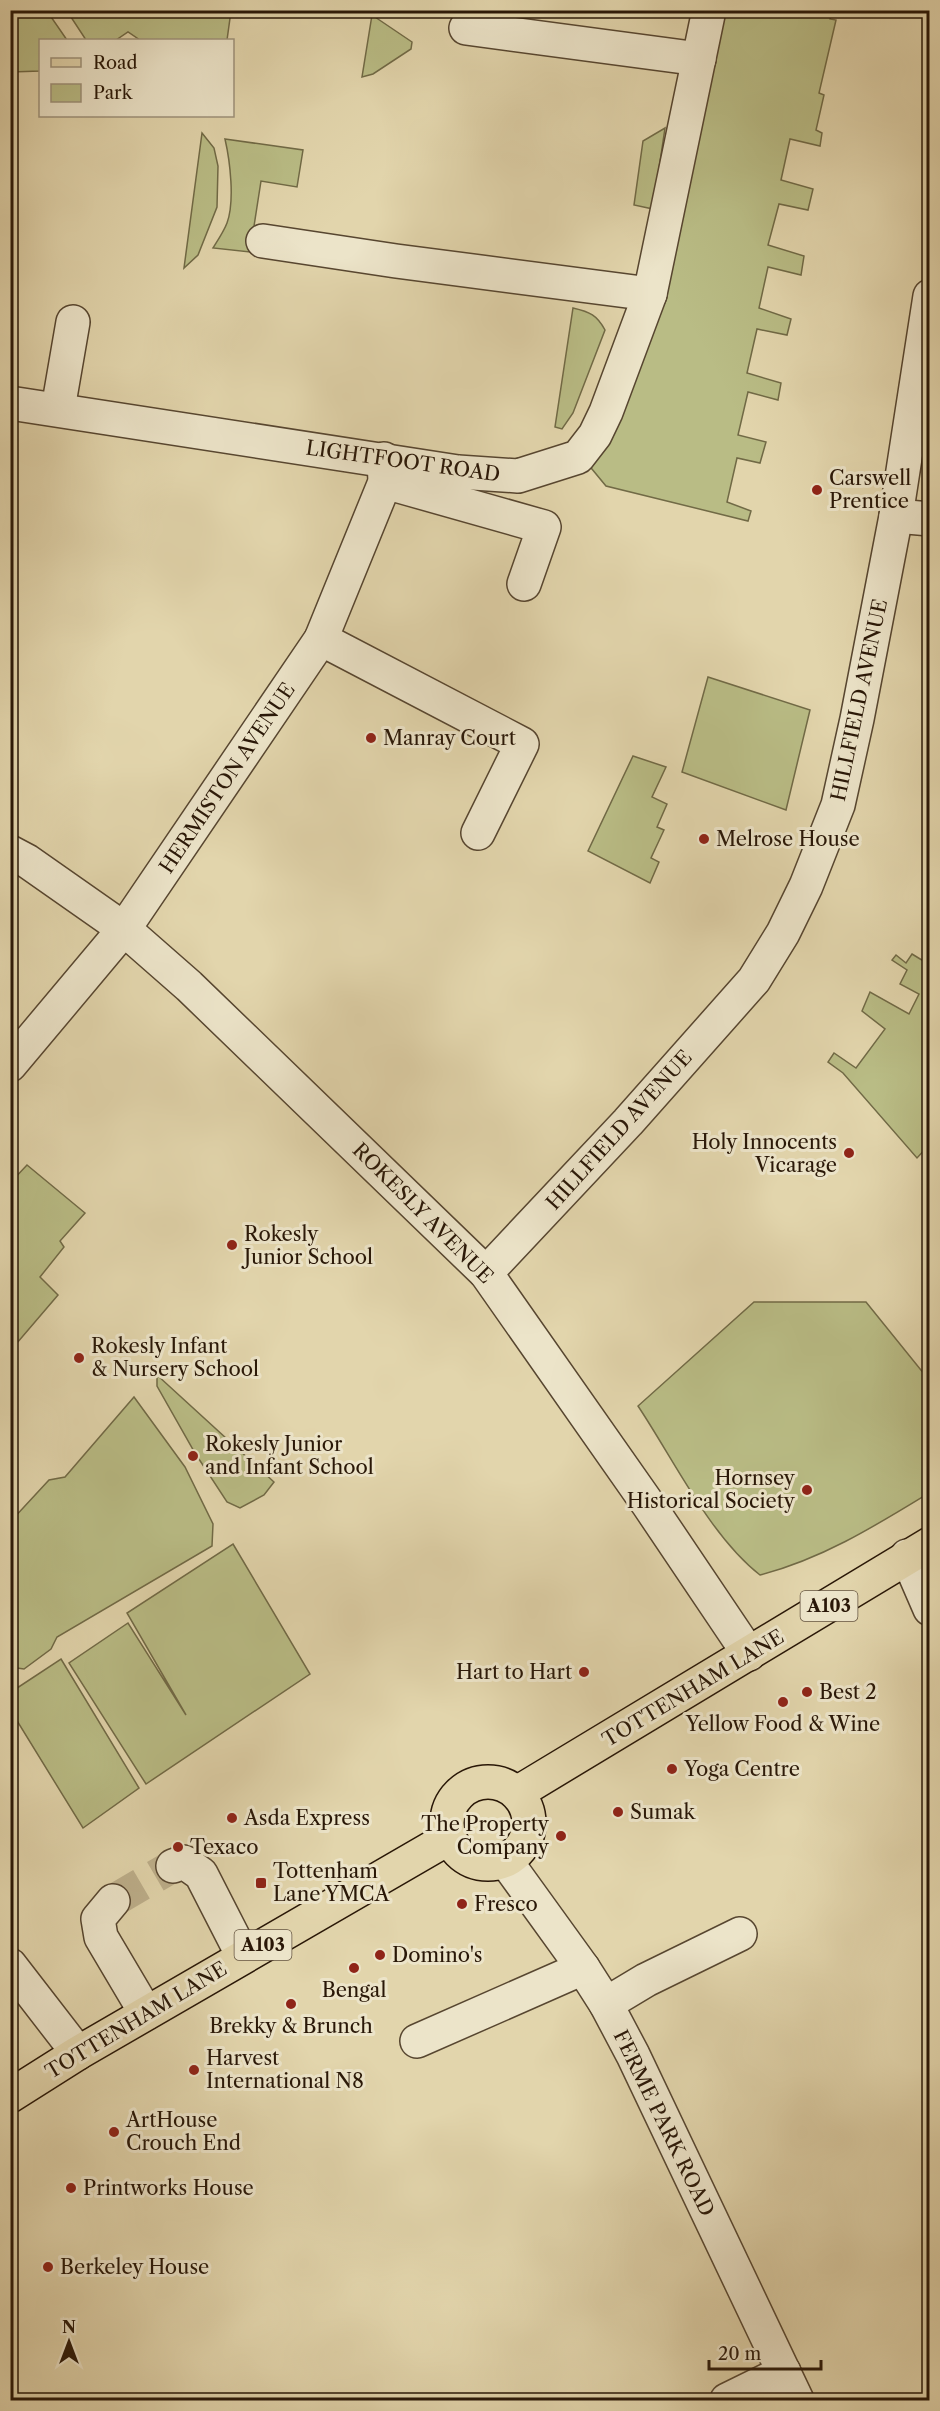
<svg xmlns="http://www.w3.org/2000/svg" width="940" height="2411" viewBox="0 0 940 2411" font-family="'Libre Caslon Text',serif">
  <rect width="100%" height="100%" fill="#e2d5ac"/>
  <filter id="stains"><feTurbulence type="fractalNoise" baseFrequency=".00333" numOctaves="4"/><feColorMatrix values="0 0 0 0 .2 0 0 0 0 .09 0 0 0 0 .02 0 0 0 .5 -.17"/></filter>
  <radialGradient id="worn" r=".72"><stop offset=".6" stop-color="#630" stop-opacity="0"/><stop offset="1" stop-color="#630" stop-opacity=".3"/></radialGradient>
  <g fill="#b9bc85" stroke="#716a46" stroke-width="1.5">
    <polygon points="10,11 47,11 67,40 40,40 40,71 11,72"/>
    <polygon points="67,11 231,11 227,40 140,40 128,32 116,40 86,40"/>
    <polygon points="718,11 832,11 830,19 836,20 819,93 824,95 816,130 822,133 820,146 790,139 781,180 813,189 808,210 779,204 768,245 804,256 801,275 768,267 759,308 791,319 787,335 757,329 747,373 781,383 778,400 748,392 738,435 766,442 760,463 737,458 727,502 751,511 748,521 606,486 587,463"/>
    <polygon points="372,15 412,42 411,49 373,74 362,77"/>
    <polygon points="665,128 653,209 634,205 643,141"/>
    <polygon points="202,133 214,148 218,166 217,207 198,255 184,268"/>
    <path d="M225 139 303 150 297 187 261 181 250 252 213 248C218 240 224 231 227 223 235 201 230 161 225 139Z"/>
    <path d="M573 308C590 312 597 315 605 330L573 413 562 429 555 427Z"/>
    <polygon points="708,677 810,710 786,810 682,772"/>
    <polygon points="633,756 666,767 652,797 667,804 657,827 664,830 651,858 659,862 650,883 588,851"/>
    <polygon points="912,954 930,965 929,1145 917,1158 843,1073 828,1062 834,1053 856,1068 885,1029 862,1011 870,992 909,1014 919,994 900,984 907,970 892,960 896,955 906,963"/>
    <polygon points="27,1165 85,1213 60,1241 64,1247 40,1277 58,1295 11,1350 11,1182"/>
    <path d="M754 1302H866L929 1380V1493C875 1526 822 1559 760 1575 710 1536 674 1460 638 1406Z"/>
    <polygon points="157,1375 274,1482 264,1495 240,1508 227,1502 195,1453 157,1386"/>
    <polygon points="134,1397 185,1467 213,1524 212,1546 57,1637 51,1649 24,1669 10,1667 11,1624 13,1620 14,1608 10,1606 11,1570 13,1567 11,1564 11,1521 49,1480 65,1477"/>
    <polygon points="233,1544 310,1674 146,1784 69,1663 128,1623 186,1715 127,1613"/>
    <polygon points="61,1659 139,1788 83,1828 11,1711 11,1692"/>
  </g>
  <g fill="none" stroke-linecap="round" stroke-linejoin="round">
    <polyline stroke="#bdaf8b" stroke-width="33" stroke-dasharray="33 16" stroke-linecap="butt" points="113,1901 173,1866"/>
    <g stroke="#574630" stroke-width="36">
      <g id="minor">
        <polyline points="466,28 699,59"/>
        <polyline points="263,241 396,261 650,294"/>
        <polyline points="10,403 458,472 518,476 578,457 595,435 606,412 650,294 709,10"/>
        <polyline points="58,409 73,322"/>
        <polyline points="385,482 544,527 524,584"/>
        <polyline points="896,516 930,519"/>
        <polyline points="321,639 522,744 478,833"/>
        <polyline points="10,852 27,861 124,929 189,986 486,1273 648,1504 749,1654"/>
        <polyline points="10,1065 124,929 321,639 385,482 384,459"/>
        <polyline points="486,1273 628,1122 754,980 783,933 806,886 838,805 857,719 896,516 930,296"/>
        <polyline points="907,1556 930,1609"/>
        <polyline points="505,1860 583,1968 606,2004 633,2055 797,2400"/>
        <polyline points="173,1866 184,1862 201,1874 243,1956"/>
        <polyline points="113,1901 98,1919 101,1937 146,2013"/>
        <polyline points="10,1965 78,2053"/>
        <polyline points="606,2004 646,1980 740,1934"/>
        <polyline points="417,2041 583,1968"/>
        <polyline points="727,2400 784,2372"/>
      </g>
    </g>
    <g stroke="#291707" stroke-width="36">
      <g id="major">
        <circle cx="488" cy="1823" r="41"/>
        <polyline points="517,1793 930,1544"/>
        <polyline points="10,2096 78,2053 449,1838"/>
      </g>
    </g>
    <use href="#minor" stroke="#ece4c9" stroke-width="33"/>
    <use href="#major" stroke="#e2d5ac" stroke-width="33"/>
  </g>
  <g fill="#8f2418" stroke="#ece4c9" stroke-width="2">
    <circle cx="817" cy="490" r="6"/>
    <circle cx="371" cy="738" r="6"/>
    <circle cx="704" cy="839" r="6"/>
    <circle cx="849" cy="1153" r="6"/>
    <circle cx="232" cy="1245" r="6"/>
    <circle cx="79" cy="1358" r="6"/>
    <circle cx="193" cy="1456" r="6"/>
    <circle cx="807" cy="1490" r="6"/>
    <circle cx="584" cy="1672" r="6"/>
    <circle cx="807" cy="1692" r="6"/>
    <circle cx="783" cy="1702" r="6"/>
    <circle cx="672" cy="1769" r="6"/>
    <circle cx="618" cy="1812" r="6"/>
    <circle cx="232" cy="1818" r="6"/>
    <circle cx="561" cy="1836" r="6"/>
    <circle cx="178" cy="1847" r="6"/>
    <rect x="255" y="1877" width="12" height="12" rx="3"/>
    <circle cx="462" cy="1904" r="6"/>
    <circle cx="380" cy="1955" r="6"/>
    <circle cx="354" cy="1968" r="6"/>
    <circle cx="291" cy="2004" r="6"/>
    <circle cx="194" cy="2070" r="6"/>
    <circle cx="114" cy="2132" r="6"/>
    <circle cx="71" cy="2188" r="6"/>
    <circle cx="48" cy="2267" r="6"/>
  </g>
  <g text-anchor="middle" stroke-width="6" stroke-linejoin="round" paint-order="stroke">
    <g fill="#ece4c9" stroke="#645441" stroke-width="1.5">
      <rect x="800.5" y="1591" width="57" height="30" rx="4.5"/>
      <rect x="234.5" y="1930" width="57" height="30" rx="4.5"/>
    </g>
    <g font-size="18" font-weight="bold" fill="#291707">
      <text x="829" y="1612">A103</text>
      <text x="263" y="1951">A103</text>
    </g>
    <g font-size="20" fill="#291707" stroke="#ece4c9">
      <text transform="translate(403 461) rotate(8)" y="7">LIGHTFOOT ROAD</text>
      <text transform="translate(859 700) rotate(-78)" y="7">HILLFIELD AVENUE</text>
      <text transform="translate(227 778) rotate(-56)" y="7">HERMISTON AVENUE</text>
      <text transform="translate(619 1130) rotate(-48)" y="7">HILLFIELD AVENUE</text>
      <text transform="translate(423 1213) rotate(45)" y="7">ROKESLY AVENUE</text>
      <text transform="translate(693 1688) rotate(-31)" y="7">TOTTENHAM LANE</text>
      <text transform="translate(136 2020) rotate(-31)" y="7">TOTTENHAM LANE</text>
      <text transform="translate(664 2123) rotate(64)" y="7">FERME PARK ROAD</text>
    </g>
    <g font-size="20" fill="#291707" stroke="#ece4c9" text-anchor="start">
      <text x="829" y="485">Carswell<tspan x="829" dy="23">Prentice</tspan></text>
      <text x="383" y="745">Manray Court</text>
      <text x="716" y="846">Melrose House</text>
      <text x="837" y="1149" text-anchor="end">Holy Innocents<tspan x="837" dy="23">Vicarage</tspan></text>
      <text x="244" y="1241">Rokesly<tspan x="244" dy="23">Junior School</tspan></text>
      <text x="91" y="1353">Rokesly Infant<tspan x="91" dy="23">&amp; Nursery School</tspan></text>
      <text x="205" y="1451">Rokesly Junior<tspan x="205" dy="23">and Infant School</tspan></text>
      <text x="795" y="1485" text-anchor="end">Hornsey<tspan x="795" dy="23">Historical Society</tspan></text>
      <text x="572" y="1679" text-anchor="end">Hart to Hart</text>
      <text x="819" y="1699">Best 2</text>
      <text x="783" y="1731" text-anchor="middle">Yellow Food &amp; Wine</text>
      <text x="684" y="1776">Yoga Centre</text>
      <text x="630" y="1819">Sumak</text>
      <text x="244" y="1825">Asda Express</text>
      <text x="549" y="1831" text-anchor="end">The Property<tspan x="549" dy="23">Company</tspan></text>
      <text x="190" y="1854">Texaco</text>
      <text x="273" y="1878">Tottenham<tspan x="273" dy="23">Lane YMCA</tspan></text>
      <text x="474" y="1911">Fresco</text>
      <text x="392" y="1962">Domino's</text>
      <text x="354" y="1997" text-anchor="middle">Bengal</text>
      <text x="291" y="2033" text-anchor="middle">Brekky &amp; Brunch</text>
      <text x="206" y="2065">Harvest<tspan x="206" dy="23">International N8</tspan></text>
      <text x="126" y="2127">ArtHouse<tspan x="126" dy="23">Crouch End</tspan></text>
      <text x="83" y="2195">Printworks House</text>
      <text x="60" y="2274">Berkeley House</text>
    </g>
  </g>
  <rect width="940" height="2411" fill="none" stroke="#e2d5ac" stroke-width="36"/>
  <rect x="12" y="12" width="916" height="2387" fill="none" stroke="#291707" stroke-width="3"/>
  <rect x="18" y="18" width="904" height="2375" fill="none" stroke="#291707" stroke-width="1.5"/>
  <rect x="39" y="39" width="195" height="78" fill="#ece4c9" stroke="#9e927b" stroke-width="1.5"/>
  <rect x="51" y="58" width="30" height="9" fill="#e2d5ac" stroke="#9e927b" stroke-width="1.5"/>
  <text x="93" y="69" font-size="18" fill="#291707">Road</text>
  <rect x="51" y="84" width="30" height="18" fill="#b9bc85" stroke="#9e927b" stroke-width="1.5"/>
  <text x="93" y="99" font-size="18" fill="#291707">Park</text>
  <g transform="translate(69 2342)" stroke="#ece4c9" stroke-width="4.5" paint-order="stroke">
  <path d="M0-4.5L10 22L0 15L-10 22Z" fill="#291707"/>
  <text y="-9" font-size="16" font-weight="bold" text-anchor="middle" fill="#291707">N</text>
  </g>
  <path d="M709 2360v9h112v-9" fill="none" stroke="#291707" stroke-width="3"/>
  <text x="718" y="2360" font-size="18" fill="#291707" stroke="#ece4c9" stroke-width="4.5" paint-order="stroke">20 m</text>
  <rect width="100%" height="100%" filter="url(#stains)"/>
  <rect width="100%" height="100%" fill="url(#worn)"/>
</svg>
